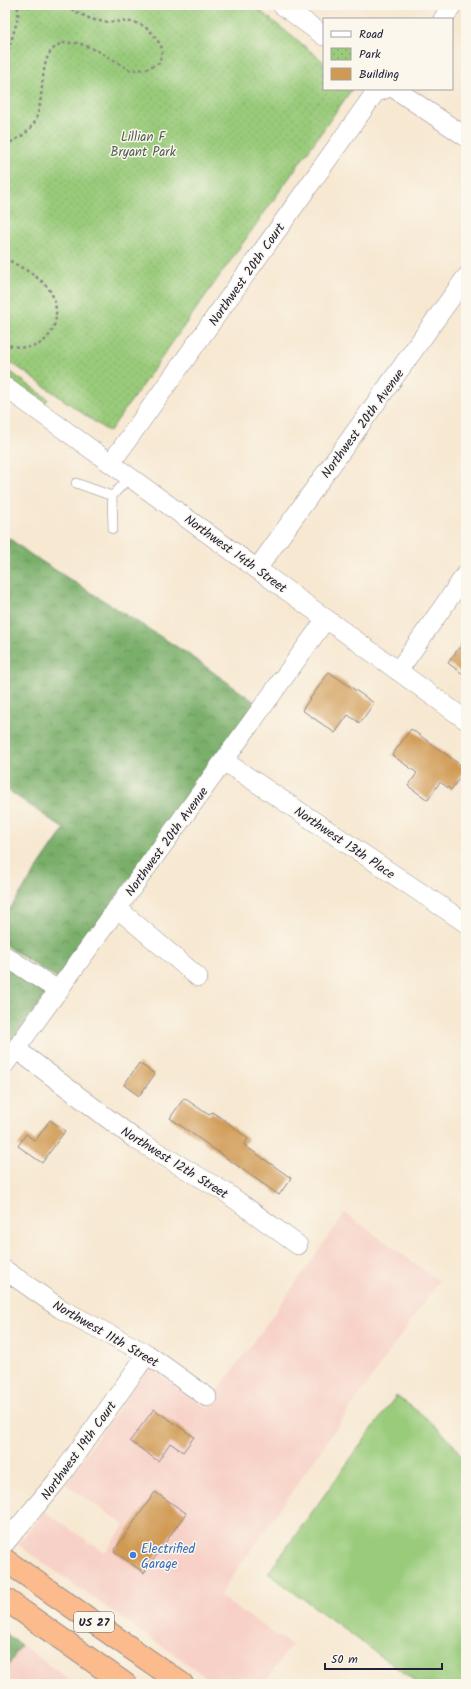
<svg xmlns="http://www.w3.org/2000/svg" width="471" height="1689" viewBox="0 0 471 1689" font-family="Kalam,sans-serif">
  <defs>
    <pattern id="forest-crowns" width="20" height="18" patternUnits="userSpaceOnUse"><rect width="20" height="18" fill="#7aaf6a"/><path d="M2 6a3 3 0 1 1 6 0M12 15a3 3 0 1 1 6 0" fill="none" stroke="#648e58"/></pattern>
    <pattern id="park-dots" width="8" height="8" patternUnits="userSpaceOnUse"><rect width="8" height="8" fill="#99cb7a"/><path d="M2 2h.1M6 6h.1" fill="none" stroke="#84ae6a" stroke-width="1.8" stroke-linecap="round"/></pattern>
  </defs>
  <rect width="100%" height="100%" fill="#fbf7ec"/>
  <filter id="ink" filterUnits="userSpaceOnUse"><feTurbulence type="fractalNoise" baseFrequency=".025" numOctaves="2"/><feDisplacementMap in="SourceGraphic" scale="8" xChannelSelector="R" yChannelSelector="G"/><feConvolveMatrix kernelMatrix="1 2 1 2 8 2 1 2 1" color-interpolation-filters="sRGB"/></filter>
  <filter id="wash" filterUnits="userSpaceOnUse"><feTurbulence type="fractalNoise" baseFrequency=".012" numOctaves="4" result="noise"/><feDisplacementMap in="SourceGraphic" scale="16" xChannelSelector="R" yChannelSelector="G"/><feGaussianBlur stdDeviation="0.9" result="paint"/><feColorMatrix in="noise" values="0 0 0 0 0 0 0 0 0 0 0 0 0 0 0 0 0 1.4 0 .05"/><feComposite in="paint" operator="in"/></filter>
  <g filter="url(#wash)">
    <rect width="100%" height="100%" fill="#f7e8d1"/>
    <g fill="#f7d1c7">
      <polygon points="345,1213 439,1281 219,1596 291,1645 264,1684 216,1684 18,1545 44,1511 105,1553 125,1525 65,1484 148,1366 209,1409 219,1394 216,1392 257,1338"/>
      <polygon points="21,1645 76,1684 5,1684 5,1671"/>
    </g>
    <path fill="#99cb7a" stroke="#5e765a" d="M396 1396C424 1415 449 1434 466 1463V1676L461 1684H419L268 1573Z"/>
    <g fill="url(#forest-crowns)" stroke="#4e6852">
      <polygon points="5,535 30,554 188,654 256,703 57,979 5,945 5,916 64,829 5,788"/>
      <polygon points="5,967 46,994 13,1040 5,1035"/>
      <polygon points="5,1633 21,1645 5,1671"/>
    </g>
    <g fill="url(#park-dots)" stroke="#5e765a">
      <polygon points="5,5 253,5 324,62 324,89 352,89 109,432 5,358"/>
      <polygon points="5,368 48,399 44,404 5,376"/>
    </g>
    <g id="blocks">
      <g fill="#d09a53">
        <polygon points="466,638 466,676 448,663"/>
        <polygon points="329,672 374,703 360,723 348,715 335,733 302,710"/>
        <polygon points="411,729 466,769 451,790 440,782 428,800 408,786 417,773 392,755"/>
        <polygon points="139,1063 155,1074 139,1096 124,1085"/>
        <polygon points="184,1098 209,1115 212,1112 226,1121 248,1139 244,1145 291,1178 279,1195 170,1118"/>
        <polygon points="50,1120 65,1131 42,1163 18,1146 26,1134 35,1141"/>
        <polygon points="154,1409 194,1437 183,1452 170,1443 158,1461 130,1441"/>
        <polygon points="155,1492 186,1513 144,1573 114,1551"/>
      </g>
    </g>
  </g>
  <g filter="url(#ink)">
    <use href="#blocks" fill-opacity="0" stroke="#8c8586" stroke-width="1"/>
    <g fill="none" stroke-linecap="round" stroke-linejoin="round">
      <g stroke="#8c8586" stroke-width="10">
        <g id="lane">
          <polyline points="76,483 112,496"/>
          <polyline points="113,529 112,496 130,477"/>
        </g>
      </g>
      <g stroke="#8c8586" stroke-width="20">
        <g id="street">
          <polyline points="282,5 324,36"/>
          <polyline points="443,19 452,5"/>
          <polyline points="395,89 466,137"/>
          <polyline points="5,387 466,720"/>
          <polyline points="111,463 375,93 385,89"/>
          <polyline points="257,569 466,277"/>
          <polyline points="398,671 466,574"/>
          <polyline points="224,761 466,923"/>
          <polyline points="117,908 198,977"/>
          <polyline points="5,956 59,991"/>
          <polyline points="16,1049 135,1139 225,1192 298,1245"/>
          <polyline points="5,1064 326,619"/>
          <polyline points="5,1270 61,1309 147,1354 207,1397"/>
          <polyline points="5,1543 56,1482 147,1354"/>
        </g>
      </g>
      <g stroke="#8c8586" stroke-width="24">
        <g id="highway">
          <polyline points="5,1560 182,1684"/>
          <polyline points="5,1599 125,1684"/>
        </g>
      </g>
      <g stroke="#8c8586" stroke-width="2.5" stroke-dasharray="3 3" stroke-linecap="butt">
        <polyline points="5,62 18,18 18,5"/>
        <path d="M5 145C15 140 28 134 34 123 45 104 39 66 51 51 54 48 58 45 61 43H79L100 52 130 70 146 69 159 63 163 50C138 1 115 35 81 14 76 12 71 9 68 5"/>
        <path d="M5 258C18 266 38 275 48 288 66 312 53 352 19 347 14 346 9 346 5 343"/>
      </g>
      <use href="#lane" stroke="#fff" stroke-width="9"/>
      <use href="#street" stroke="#fff" stroke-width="19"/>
      <use href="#highway" stroke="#fbbb8d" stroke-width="22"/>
    </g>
  </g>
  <circle fill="#3f7fe0" stroke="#fbf7ec" stroke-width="1.5" cx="133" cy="1555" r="4"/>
  <g text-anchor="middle" stroke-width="3" stroke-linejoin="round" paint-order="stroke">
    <rect fill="#fbf7ec" stroke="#636270" stroke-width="1" x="74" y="1612" width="40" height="20" rx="3"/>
    <g font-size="12" font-weight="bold" fill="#22223b">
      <text x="94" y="1626">US 27</text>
    </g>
    <g font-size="13" fill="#4c5d51" stroke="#fbf7ec">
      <text x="143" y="141">Lillian F<tspan x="143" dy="15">Bryant Park</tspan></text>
    </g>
    <g font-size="13" fill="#22223b" stroke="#fbf7ec">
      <text transform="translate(246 274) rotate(-55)" y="5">Northwest 20th Court</text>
      <text transform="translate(362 423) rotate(-54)" y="5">Northwest 20th Avenue</text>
      <text transform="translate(236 553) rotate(36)" y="5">Northwest 14th Street</text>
      <text transform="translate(166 841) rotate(-54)" y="5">Northwest 20th Avenue</text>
      <text transform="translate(345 842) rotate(34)" y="5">Northwest 13th Place</text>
      <text transform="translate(175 1162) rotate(32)" y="5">Northwest 12th Street</text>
      <text transform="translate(106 1333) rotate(30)" y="5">Northwest 11th Street</text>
      <text transform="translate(78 1450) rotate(-54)" y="5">Northwest 19th Court</text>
    </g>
    <g font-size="13" fill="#366cbe" stroke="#fbf7ec" text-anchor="start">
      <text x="141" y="1553">Electrified<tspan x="141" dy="15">Garage</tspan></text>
    </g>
  </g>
  <rect width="471" height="1689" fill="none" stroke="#fbf7ec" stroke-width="20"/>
  <rect x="323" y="18" width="130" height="72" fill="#fbf7ec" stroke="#a4a2a5"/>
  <rect x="331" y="31" width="20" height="6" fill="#ffffff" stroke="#a4a2a5"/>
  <text x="359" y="38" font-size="12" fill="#22223b">Road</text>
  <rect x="331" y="48" width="20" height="12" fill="url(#park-dots)" stroke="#a4a2a5"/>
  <text x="359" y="58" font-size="12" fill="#22223b">Park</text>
  <rect x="331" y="68" width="20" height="12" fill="#d09a53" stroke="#a4a2a5"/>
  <text x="359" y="78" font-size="12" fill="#22223b">Building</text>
  <path d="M325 1663v6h117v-6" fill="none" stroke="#22223b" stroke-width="2"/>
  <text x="331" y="1663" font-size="12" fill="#22223b" stroke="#fbf7ec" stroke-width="3" paint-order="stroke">50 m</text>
</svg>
